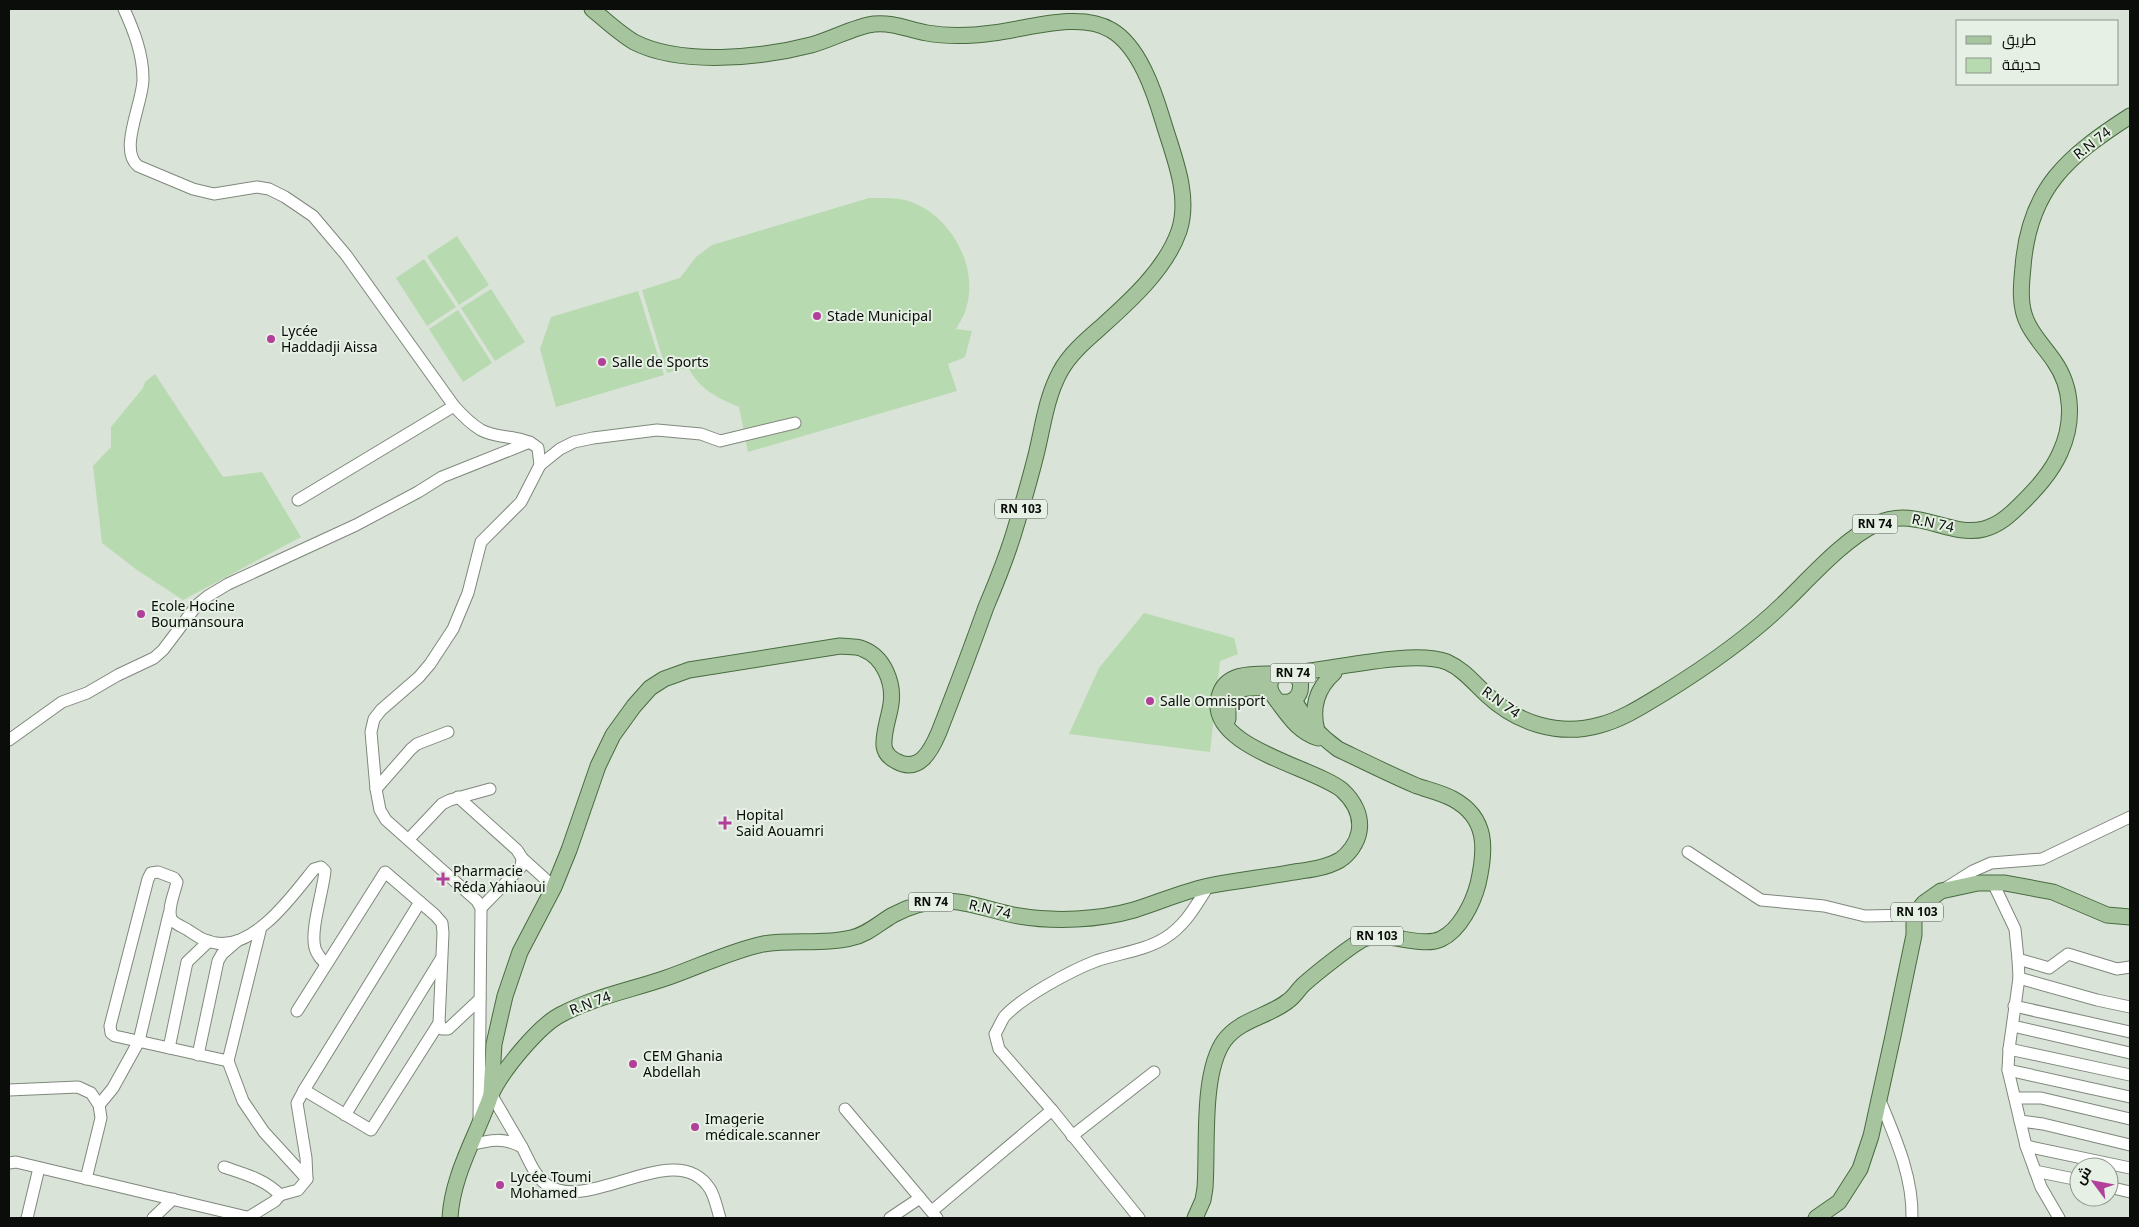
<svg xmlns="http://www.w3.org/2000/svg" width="2139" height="1227" viewBox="0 0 2139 1227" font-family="'Noto Sans',Cairo,sans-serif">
  <rect width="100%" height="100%" fill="#d9e3d7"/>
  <g fill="#b8dab0">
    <path d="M869 198C883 198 901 197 914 203 954 220 980 270 965 312 963 318 959 323 956 329L972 331 965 357 948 364 957 391 748 452 739 407C717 398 699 389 688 367L667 373 642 290 680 278 696 257 712 245Z"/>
    <polygon points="457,236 489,285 459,305 427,256"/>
    <polygon points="424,259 456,307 427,326 396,278"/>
    <polygon points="491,289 525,342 495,361 461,308"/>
    <polygon points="638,291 664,375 556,407 540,349 551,317"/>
    <polygon points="458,310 492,363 463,382 429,329"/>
    <polygon points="155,374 223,477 262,472 301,537 183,600 137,570 102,543 93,466 111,447 111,427 143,388 145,382"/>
    <polygon points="1144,613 1234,638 1238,654 1220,661 1210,752 1069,734 1099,668"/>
  </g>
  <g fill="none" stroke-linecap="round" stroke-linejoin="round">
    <g stroke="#7f887c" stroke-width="13">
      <g id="minor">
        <path d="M124 9C134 31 143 54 143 79 143 103 118 150 138 166L193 189 214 194 257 187 269 189 285 197 313 216 346 255 454 406C462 415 471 424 481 430 499 440 523 434 538 448L540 465 521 502 481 542 468 593 453 629 430 664 419 677 381 710 374 719 371 732 376 789 380 810 386 820 477 901 481 908 479 1121"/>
        <polyline points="540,465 560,449 574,442 593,438 657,430 701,434 720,441 795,423"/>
        <polyline points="298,500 454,406"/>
        <polyline points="9,740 62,702 87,693 118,675 154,658 163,650 197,605 208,596 228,584 356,525 418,492 442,477 530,442"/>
        <polyline points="376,789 411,749 417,744 448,732"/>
        <polyline points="458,797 517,850 522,858 521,867 481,908"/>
        <polyline points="409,839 442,804 450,800 490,789"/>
        <polyline points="1688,852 1761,900 1824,906 1865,916 1914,915"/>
        <polyline points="522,858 554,887"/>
        <polyline points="1993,883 2015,929 2018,959 2019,978 2009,1049 2008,1070 2026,1146 2041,1187 2059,1218"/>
        <polyline points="1946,888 1973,871 1991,863 2042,859 2130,817"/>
        <polyline points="420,902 304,1090 371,1130 439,1023"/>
        <path d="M261 927 228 1061 115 1036 111 1033 110 1026 148 879 151 873 158 872 174 878 177 882C175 892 166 911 172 920 175 924 183 927 188 930 197 936 205 942 216 943 255 949 293 895 314 869L321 867 325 871C323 892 310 930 315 948 317 955 321 959 326 964"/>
        <polyline points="2018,959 2049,968 2068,954 2117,969 2130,967"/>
        <polyline points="2019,978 2097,1000 2130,1007"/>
        <polyline points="2014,1006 2130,1032"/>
        <polyline points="297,1011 385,872 435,915 442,923 443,933 439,1023 442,1029 448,1029 480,999"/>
        <polyline points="2013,1026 2130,1053"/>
        <polyline points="169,1048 187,962 209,941"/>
        <polyline points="2009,1049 2130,1075"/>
        <polyline points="198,1055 218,961 222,954 237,941"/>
        <polyline points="228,1061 243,1101 264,1132 307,1179"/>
        <polyline points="2008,1070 2130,1097"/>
        <polyline points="9,1090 78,1087 91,1093 99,1105 101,1118 86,1179"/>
        <path d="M1879 1098C1895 1137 1913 1176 1912 1218"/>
        <polyline points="2015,1098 2041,1098 2130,1119"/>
        <polyline points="99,1105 113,1088 139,1041 169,914"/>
        <polyline points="845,1109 937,1218"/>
        <polyline points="345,1115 441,959"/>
        <polyline points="2020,1121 2043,1124 2130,1145"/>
        <polyline points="1072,1136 1154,1072"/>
        <path d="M470 1145C490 1140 504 1137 522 1147L491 1094"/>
        <polyline points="2026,1146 2130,1168"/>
        <path d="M522 1147C529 1160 535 1177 547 1185 591 1214 676 1136 710 1189 715 1197 717 1209 720 1218"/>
        <polyline points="9,1163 16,1162 251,1218"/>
        <path d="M224 1167C244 1174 265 1179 280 1195L275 1201 249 1217"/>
        <polyline points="2035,1171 2079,1180"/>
        <polyline points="2109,1187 2130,1192"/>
        <polyline points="280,1195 298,1190 307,1179 306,1158 297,1103 304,1090"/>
        <polyline points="932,1211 1052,1110"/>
        <polyline points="27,1218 39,1168"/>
        <polyline points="153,1218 173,1199"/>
        <polyline points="890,1218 920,1198"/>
        <path d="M1139 1218 1052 1110 999 1049 995 1034C998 1029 1001 1022 1004 1017 1022 997 1070 971 1096 961 1119 953 1144 951 1165 938 1186 925 1196 905 1209 885"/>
      </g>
    </g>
    <g stroke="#486c40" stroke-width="17">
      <g id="major">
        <path d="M1293 673C1332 670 1413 649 1447 662 1463 669 1474 683 1487 695 1517 723 1559 737 1600 725 1623 719 1644 705 1664 693 1706 667 1747 639 1783 604 1809 579 1844 539 1876 524 1916 505 1949 538 1984 529 1999 525 2010 515 2021 504 2036 489 2051 473 2060 453 2074 423 2073 388 2054 361 2046 349 2035 338 2028 324 2019 307 2021 286 2023 267 2029 188 2068 156 2130 116"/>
        <path d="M1278 701C1292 706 1303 696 1300 681 1291 668 1277 669 1270 682 1269 692 1273 695 1278 702 1290 718 1299 732 1318 738"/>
        <path d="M1228 719V700C1237 685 1253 688 1269 688"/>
        <path d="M1317 731C1311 708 1316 689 1334 673"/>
        <path d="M491 1094 494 1044 505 996 520 952 554 887 569 850 598 766 613 735 634 706 650 688 664 679 689 670 840 646C847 647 857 646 863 649 884 657 894 683 891 704 889 718 883 732 884 746 885 753 890 758 896 761 919 774 931 751 939 732 955 691 971 649 986 607 997 581 1008 554 1016 526 1023 503 1030 479 1036 455 1043 427 1046 398 1060 372 1069 355 1085 341 1100 328 1129 302 1166 269 1179 231 1191 195 1173 155 1163 121 1154 91 1139 46 1111 30 1080 11 1027 29 993 33 971 36 949 37 927 33 909 30 893 22 874 24 856 26 830 40 811 45 761 58 681 66 634 42 619 33 605 20 592 9"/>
        <path d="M450 1218C452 1179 472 1144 486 1108 488 1104 489 1100 491 1095 501 1072 539 1025 562 1014 594 997 631 990 666 978 695 968 733 950 763 944 792 939 822 945 851 938 867 935 879 923 893 915 908 907 927 901 945 901 970 901 994 912 1019 916 1055 922 1099 920 1134 910 1160 902 1186 890 1213 885 1240 880 1267 877 1294 872 1309 870 1326 868 1340 860 1349 854 1357 843 1359 832 1362 816 1354 801 1342 790 1314 767 1206 747 1219 697 1225 671 1256 674 1277 674"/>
        <path d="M1195 1218 1203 1200 1205 1188C1208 1147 1201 1074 1224 1041 1240 1019 1268 1017 1288 1001 1294 997 1298 990 1303 985 1313 976 1357 940 1367 938 1390 932 1422 948 1441 939 1460 930 1473 903 1478 884 1486 849 1488 818 1453 799 1442 793 1429 790 1417 786 1391 775 1365 762 1338 749 1320 736 1305 720 1294 700"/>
        <polyline points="1816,1218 1839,1202 1860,1169 1871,1136 1893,1036 1914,935 1914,915 1924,903 1941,891 1978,883 2005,883 2053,892 2107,915 2130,917"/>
      </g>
    </g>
    <use href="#minor" stroke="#fff" stroke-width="11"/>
    <use href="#major" stroke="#a6c59e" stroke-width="15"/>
  </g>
  <g fill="#b2409b" stroke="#e6f0e4" stroke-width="2">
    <circle cx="817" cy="316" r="5"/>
    <circle cx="271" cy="339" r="5"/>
    <circle cx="602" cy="362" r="5"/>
    <circle cx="141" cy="614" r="5"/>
    <circle cx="1150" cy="701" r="5"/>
    <path d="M722.5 815.5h5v5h5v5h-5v5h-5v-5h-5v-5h5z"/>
    <path d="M440.5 871.5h5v5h5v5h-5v5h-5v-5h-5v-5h5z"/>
    <circle cx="633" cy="1064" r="5"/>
    <circle cx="695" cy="1127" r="5"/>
    <circle cx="500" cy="1185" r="5"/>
  </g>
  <g text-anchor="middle" stroke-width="4" stroke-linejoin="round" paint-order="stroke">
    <g fill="#e6f0e4" stroke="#4c514b" stroke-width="1">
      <rect x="995" y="499.5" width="52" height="19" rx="4"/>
      <rect x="1852.5" y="514.5" width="45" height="19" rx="4"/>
      <rect x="1270.5" y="663.5" width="45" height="19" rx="4"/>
      <rect x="908.5" y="892.5" width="45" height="19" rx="4"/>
      <rect x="1891" y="902.5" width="52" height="19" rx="4"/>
      <rect x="1351" y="926.5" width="52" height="19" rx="4"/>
    </g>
    <g font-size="12" font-weight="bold" fill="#0a0d09">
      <text x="1021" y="513">RN 103</text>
      <text x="1875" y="528">RN 74</text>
      <text x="1293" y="677">RN 74</text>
      <text x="931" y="906">RN 74</text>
      <text x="1917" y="916">RN 103</text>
      <text x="1377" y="940">RN 103</text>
    </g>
    <g font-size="14" fill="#0a0d09" stroke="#e6f0e4">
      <text transform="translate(2092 143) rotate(-38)" y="5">R.N 74</text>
      <text transform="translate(1933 523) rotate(12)" y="5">R.N 74</text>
      <text transform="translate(1501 702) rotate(36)" y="5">R.N 74</text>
      <text transform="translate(990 909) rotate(13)" y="5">R.N 74</text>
      <text transform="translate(590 1003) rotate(-21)" y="5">R.N 74</text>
    </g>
    <g font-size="14" fill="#0a0d09" stroke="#e6f0e4" text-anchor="start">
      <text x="827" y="321">Stade Municipal</text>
      <text x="281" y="336">Lycée<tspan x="281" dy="16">Haddadji Aissa</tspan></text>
      <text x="612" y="367">Salle de Sports</text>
      <text x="151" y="611">Ecole Hocine<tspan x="151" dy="16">Boumansoura</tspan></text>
      <text x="1160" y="706">Salle Omnisport</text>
      <text x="736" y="820">Hopital<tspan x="736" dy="16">Said Aouamri</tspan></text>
      <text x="453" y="876">Pharmacie<tspan x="453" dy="16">Réda Yahiaoui</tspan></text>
      <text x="643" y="1061">CEM Ghania<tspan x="643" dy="16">Abdellah</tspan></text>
      <text x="705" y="1124">Imagerie<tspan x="705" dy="16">médicale.scanner</tspan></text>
      <text x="510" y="1182">Lycée Toumi<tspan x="510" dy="16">Mohamed</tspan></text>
    </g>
  </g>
  <rect width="2139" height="1227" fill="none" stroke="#0a0d09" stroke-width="20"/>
  <rect x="1956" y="20" width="162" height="65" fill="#e6f0e4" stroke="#8e958c"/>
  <rect x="1966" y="36" width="25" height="8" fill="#a6c59e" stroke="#8e958c"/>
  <text x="2002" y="45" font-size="15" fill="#0a0d09">طريق</text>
  <rect x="1966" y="58" width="25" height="15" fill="#b8dab0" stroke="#8e958c"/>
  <text x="2002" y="70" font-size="15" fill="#0a0d09">حديقة</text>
  <g transform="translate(2094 1182) rotate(302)"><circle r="24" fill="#e6f0e4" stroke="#8e958c"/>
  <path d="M0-4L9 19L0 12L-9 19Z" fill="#b2409b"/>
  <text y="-8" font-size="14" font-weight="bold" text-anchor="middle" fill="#0a0d09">ش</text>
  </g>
</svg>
